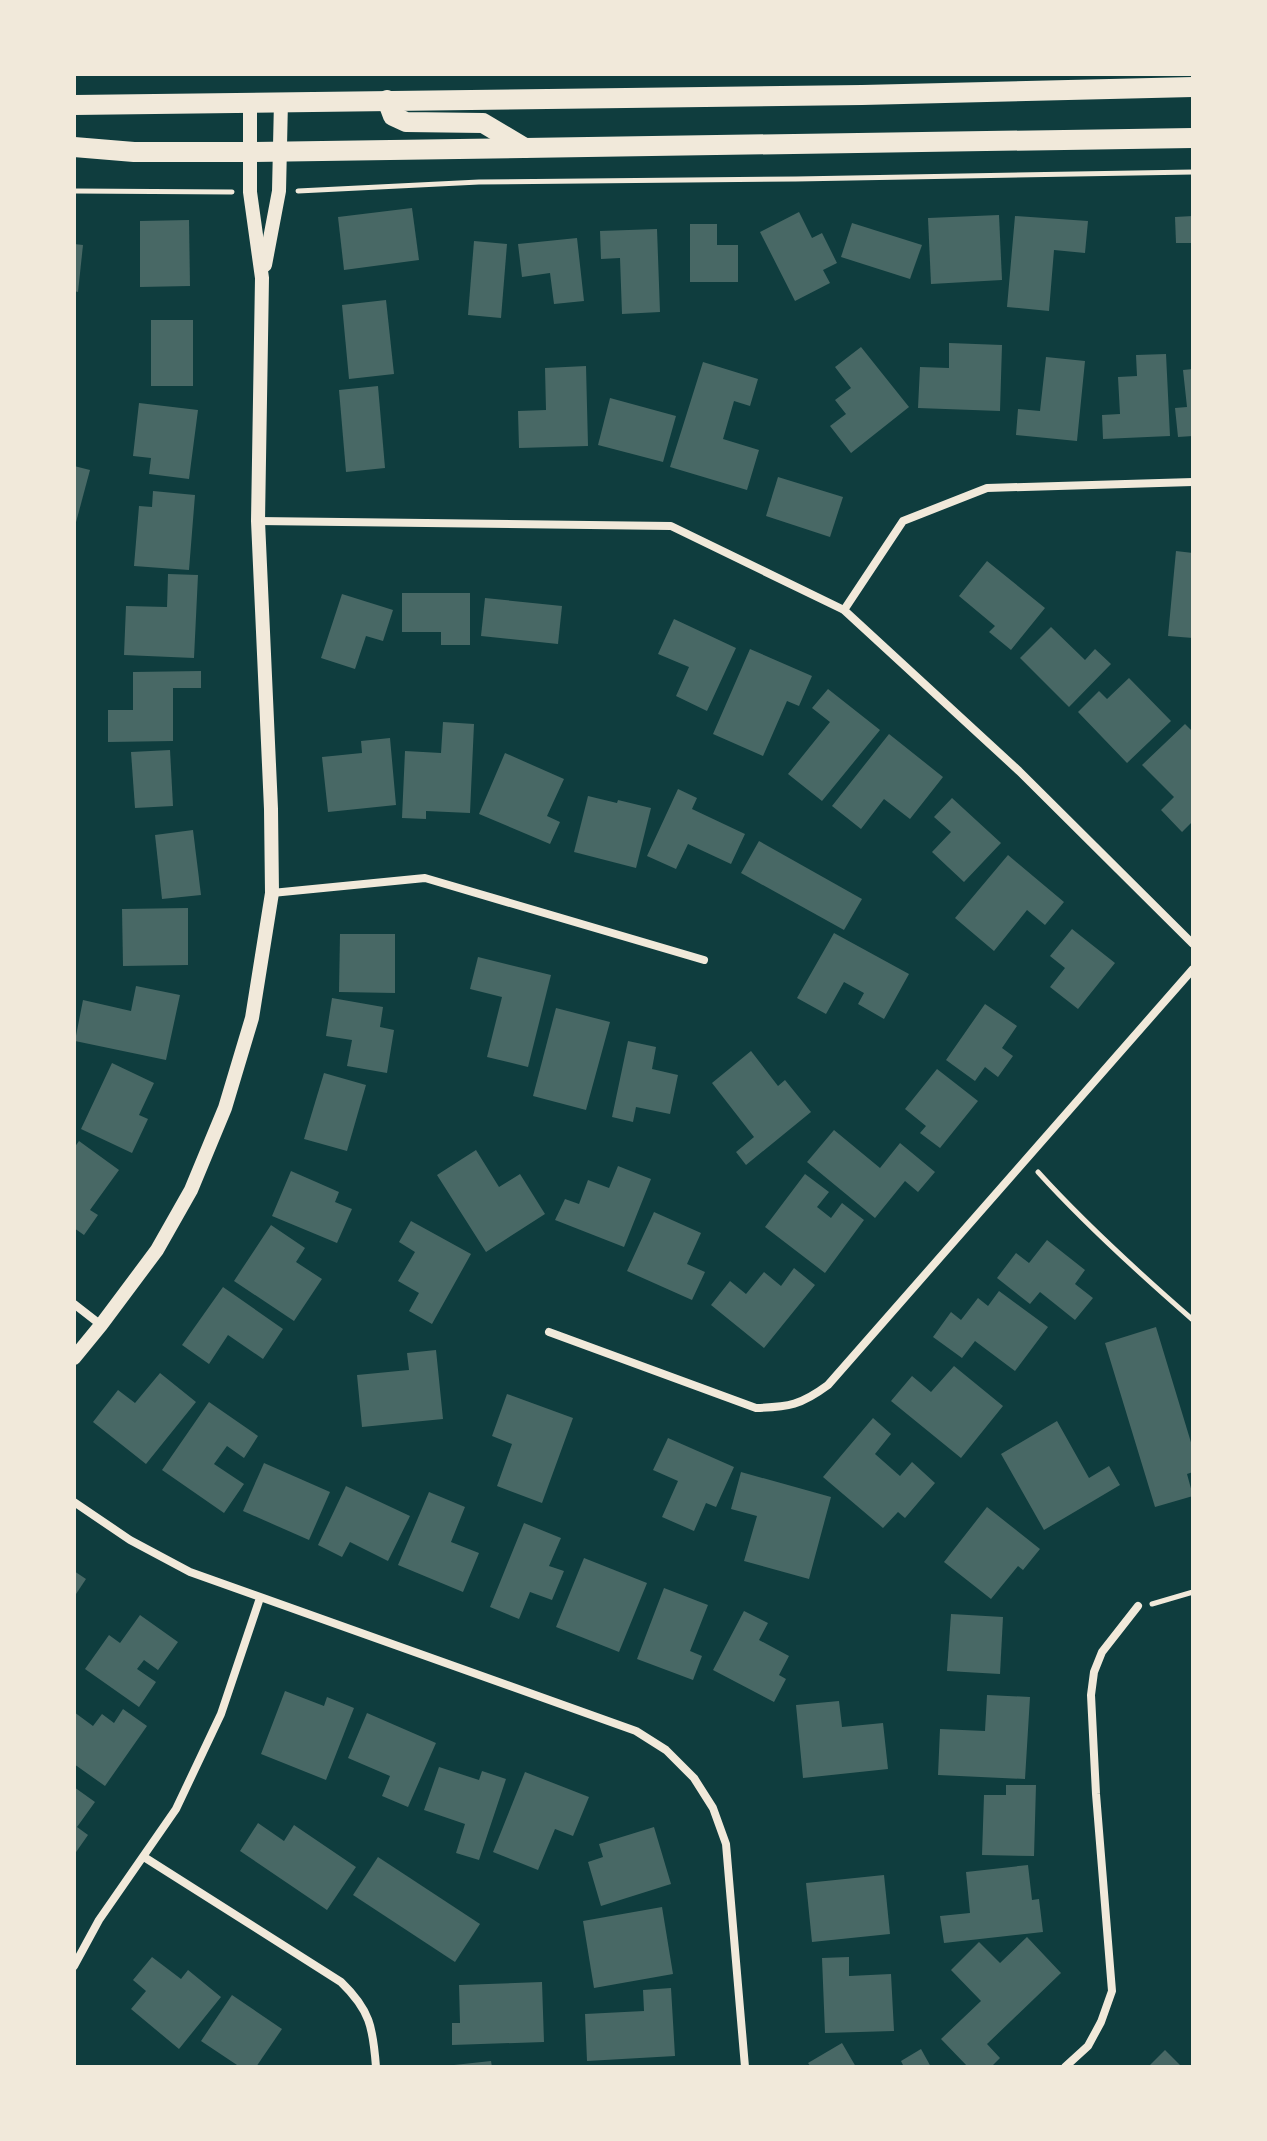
<svg xmlns="http://www.w3.org/2000/svg" width="1267" height="2141" viewBox="0 0 1267 2141" font-family="'Roboto Serif',serif">
  <rect width="100%" height="100%" fill="#0f3d3e"/>
  <g fill="#486865">
    <polygon points="412,208 419,260 344,270 338,217"/>
    <polygon points="799,212 812,238 822,233 837,263 823,270 830,283 795,301 760,232"/>
    <polygon points="999,215 1002,280 931,284 928,218"/>
    <polygon points="1015,216 1088,221 1085,253 1054,250 1049,311 1007,307"/>
    <polygon points="1193,216 1193,243 1176,243 1175,217"/>
    <polygon points="189,220 190,286 140,287 140,221"/>
    <polygon points="852,223 922,245 910,279 841,257"/>
    <polygon points="690,224 717,224 717,245 738,245 738,282 690,282"/>
    <polygon points="657,229 660,312 622,314 620,258 601,259 600,231"/>
    <polygon points="577,238 584,301 554,304 550,273 522,277 518,244"/>
    <polygon points="474,241 507,244 501,318 468,315"/>
    <polygon points="74,244 83,245 78,292 74,291"/>
    <polygon points="386,300 394,374 349,379 342,305"/>
    <rect x="151" y="320" width="42" height="66"/>
    <polygon points="949,343 1002,345 1000,411 918,408 920,367 949,368"/>
    <polygon points="861,347 909,407 851,453 830,426 846,414 835,400 851,388 835,367"/>
    <polygon points="1166,354 1170,436 1103,439 1102,415 1120,414 1118,377 1137,376 1136,355"/>
    <polygon points="1046,357 1085,361 1077,441 1016,435 1018,409 1040,411"/>
    <polygon points="703,362 758,379 750,406 734,401 723,439 759,450 747,490 670,467"/>
    <polygon points="586,366 588,446 519,448 518,411 546,410 545,368"/>
    <polygon points="1193,369 1193,436 1178,437 1175,408 1187,407 1183,370"/>
    <polygon points="378,386 385,468 346,472 339,390"/>
    <polygon points="610,398 676,416 663,462 598,445"/>
    <polygon points="139,403 198,410 189,479 149,474 151,458 133,456"/>
    <polygon points="74,466 90,470 75,526 74,526"/>
    <polygon points="778,477 843,497 830,537 766,516"/>
    <polygon points="153,491 195,495 189,570 134,566 139,506 152,507"/>
    <polygon points="1176,551 1193,553 1193,638 1168,636"/>
    <polygon points="987,561 1045,608 1011,650 989,632 995,626 959,596"/>
    <polygon points="168,574 198,575 194,658 124,655 126,606 167,607"/>
    <polygon points="402,593 470,593 470,645 441,645 441,632 402,632"/>
    <polygon points="342,594 393,610 383,641 366,636 355,669 321,658"/>
    <polygon points="485,598 562,606 558,644 481,636"/>
    <polygon points="674,619 736,648 707,711 676,696 689,667 658,654"/>
    <polygon points="1051,627 1085,660 1095,649 1111,664 1069,707 1020,658"/>
    <polygon points="750,649 812,676 799,706 787,701 763,756 713,734"/>
    <polygon points="201,671 201,688 173,688 173,741 108,742 108,710 133,710 133,672"/>
    <polygon points="1129,678 1171,721 1127,763 1078,712 1099,691 1107,699"/>
    <polygon points="828,689 880,730 822,801 788,774 830,722 812,708"/>
    <polygon points="443,722 474,724 470,813 426,811 426,819 402,818 405,751 441,753"/>
    <polygon points="1185,724 1193,732 1193,821 1182,832 1161,810 1174,797 1142,765"/>
    <polygon points="889,734 943,777 910,819 884,799 861,829 832,806"/>
    <polygon points="390,738 396,805 328,812 322,757 362,753 361,741"/>
    <polygon points="170,750 173,806 135,808 131,752"/>
    <polygon points="505,753 564,779 547,816 560,822 550,844 479,814"/>
    <polygon points="678,789 697,798 692,809 745,834 731,864 688,844 676,869 647,856"/>
    <polygon points="588,796 617,803 618,800 651,808 636,868 574,852"/>
    <polygon points="952,798 1001,843 964,882 932,852 951,832 934,817"/>
    <polygon points="193,830 201,895 162,899 155,835"/>
    <polygon points="759,841 862,899 844,930 741,873"/>
    <polygon points="1008,855 1064,902 1045,925 1027,910 994,951 955,918"/>
    <polygon points="188,908 188,965 123,966 122,909"/>
    <polygon points="1072,929 1115,963 1078,1009 1050,987 1065,968 1050,956"/>
    <polygon points="834,933 909,974 884,1019 858,1004 864,993 844,982 826,1014 797,998"/>
    <polygon points="340,934 395,934 395,993 339,992"/>
    <polygon points="478,957 551,975 528,1067 487,1057 502,997 470,989"/>
    <polygon points="136,986 180,995 166,1060 75,1041 83,1000 131,1011"/>
    <polygon points="332,998 383,1007 380,1027 394,1030 387,1073 347,1066 352,1040 326,1036"/>
    <polygon points="985,1004 1017,1026 1002,1048 1013,1056 998,1077 985,1067 975,1081 946,1060"/>
    <polygon points="556,1008 610,1022 586,1110 533,1096"/>
    <polygon points="628,1041 656,1047 652,1069 678,1075 670,1114 636,1107 633,1122 612,1117"/>
    <polygon points="751,1051 778,1086 785,1080 811,1112 746,1165 736,1152 754,1137 712,1083"/>
    <polygon points="112,1063 154,1083 139,1115 148,1119 132,1153 81,1129"/>
    <polygon points="937,1069 978,1101 940,1148 920,1133 926,1126 905,1109"/>
    <polygon points="324,1073 366,1085 347,1151 304,1139"/>
    <polygon points="834,1130 880,1168 900,1143 935,1172 918,1192 905,1181 875,1218 807,1162"/>
    <polygon points="79,1141 119,1170 90,1210 98,1215 84,1235 74,1228 74,1148"/>
    <polygon points="476,1150 499,1187 520,1174 545,1214 486,1252 437,1175"/>
    <polygon points="618,1166 651,1179 624,1247 555,1220 565,1199 579,1204 588,1180 609,1188"/>
    <polygon points="291,1171 339,1192 335,1202 352,1209 337,1243 272,1216"/>
    <polygon points="805,1174 829,1192 817,1207 831,1218 842,1203 864,1220 825,1273 765,1227"/>
    <polygon points="654,1212 701,1233 687,1264 705,1272 692,1300 627,1271"/>
    <polygon points="411,1221 471,1254 432,1324 409,1311 419,1293 398,1281 415,1252 399,1242"/>
    <polygon points="271,1225 305,1248 296,1262 322,1279 294,1321 234,1281"/>
    <polygon points="1047,1240 1085,1270 1075,1284 1093,1298 1075,1320 1040,1292 1030,1304 997,1278 1016,1253 1029,1263"/>
    <polygon points="794,1268 815,1285 764,1348 711,1305 730,1281 746,1294 764,1272 781,1286"/>
    <polygon points="223,1287 283,1329 263,1359 228,1335 209,1364 182,1345"/>
    <polygon points="999,1291 1048,1327 1015,1371 975,1341 962,1358 933,1337 951,1312 961,1320 978,1298 988,1306"/>
    <polygon points="1156,1327 1193,1449 1193,1472 1187,1474 1193,1496 1155,1507 1105,1343"/>
    <polygon points="436,1350 443,1419 362,1427 357,1375 409,1370 407,1353"/>
    <polygon points="954,1366 1003,1406 961,1458 891,1401 912,1376 931,1392"/>
    <polygon points="160,1373 196,1402 146,1464 93,1422 118,1390 135,1403"/>
    <polygon points="507,1394 573,1418 542,1503 497,1486 512,1444 492,1436"/>
    <polygon points="209,1402 258,1436 244,1458 227,1446 214,1464 244,1484 224,1513 162,1470"/>
    <polygon points="873,1418 891,1434 875,1454 900,1476 912,1462 935,1483 905,1518 898,1512 883,1528 823,1477"/>
    <polygon points="1057,1421 1089,1478 1109,1466 1120,1485 1044,1530 1001,1454"/>
    <polygon points="668,1438 734,1467 716,1507 706,1503 694,1531 662,1517 678,1481 653,1470"/>
    <polygon points="264,1463 330,1492 309,1540 243,1511"/>
    <polygon points="741,1472 831,1497 809,1579 744,1561 757,1516 731,1509"/>
    <polygon points="346,1486 410,1516 388,1561 350,1542 342,1557 318,1545"/>
    <polygon points="429,1492 465,1507 451,1542 479,1553 463,1592 398,1565"/>
    <polygon points="987,1507 1040,1549 1023,1570 1018,1566 991,1599 944,1562"/>
    <polygon points="524,1523 561,1538 549,1566 564,1571 552,1600 530,1592 519,1619 490,1607"/>
    <polygon points="584,1558 647,1583 619,1652 556,1627"/>
    <polygon points="74,1571 86,1579 74,1597"/>
    <polygon points="664,1588 708,1605 690,1651 702,1656 693,1680 637,1659"/>
    <polygon points="744,1611 768,1623 759,1640 789,1656 779,1675 786,1679 774,1702 713,1670"/>
    <polygon points="951,1614 1003,1617 1000,1674 947,1671"/>
    <polygon points="140,1615 178,1642 158,1670 144,1660 137,1669 156,1682 139,1707 85,1669 109,1635 120,1643"/>
    <polygon points="285,1691 324,1706 327,1697 354,1708 326,1780 261,1754"/>
    <polygon points="987,1695 1030,1697 1025,1779 938,1775 940,1729 985,1731"/>
    <polygon points="839,1701 842,1727 883,1723 888,1769 803,1778 796,1705"/>
    <polygon points="123,1709 147,1726 105,1786 74,1764 74,1712 93,1726 102,1714 114,1723"/>
    <polygon points="367,1713 436,1743 408,1807 382,1796 390,1776 348,1758"/>
    <polygon points="439,1767 479,1780 482,1771 506,1779 479,1860 456,1853 465,1824 424,1810"/>
    <polygon points="525,1772 589,1797 573,1836 555,1829 538,1870 493,1852"/>
    <polygon points="1006,1785 1036,1785 1034,1856 982,1855 984,1795 1006,1795"/>
    <polygon points="74,1787 95,1802 77,1827 88,1835 74,1855"/>
    <polygon points="258,1823 284,1841 294,1825 356,1867 327,1910 240,1851"/>
    <polygon points="654,1827 671,1884 601,1906 588,1862 603,1857 599,1844"/>
    <polygon points="378,1857 480,1924 455,1962 353,1895"/>
    <polygon points="1028,1865 1032,1900 1039,1899 1043,1932 944,1943 940,1916 970,1913 966,1872"/>
    <polygon points="884,1875 890,1934 812,1942 806,1883"/>
    <polygon points="662,1907 673,1974 594,1988 583,1921"/>
    <polygon points="1027,1937 1061,1973 987,2044 1000,2058 991,2067 968,2067 941,2039 981,2001 951,1970 979,1942 1000,1963"/>
    <polygon points="152,1957 181,1979 188,1970 221,1997 179,2049 131,2009 146,1991 133,1980"/>
    <polygon points="849,1957 849,1976 891,1974 894,2031 825,2033 822,1958"/>
    <polygon points="542,1982 544,2042 452,2045 452,2023 460,2023 459,1985"/>
    <polygon points="671,1988 675,2056 587,2061 585,2014 644,2011 643,1990"/>
    <polygon points="232,1995 282,2029 256,2067 240,2067 201,2041"/>
    <polygon points="842,2043 856,2067 811,2067 808,2063"/>
    <polygon points="921,2049 931,2067 904,2067 901,2061"/>
    <polygon points="1165,2050 1182,2067 1148,2067"/>
    <polygon points="491,2061 492,2067 454,2067 454,2065"/>
  </g>
  <g fill="none" stroke-linecap="round" stroke-linejoin="round">
    <g stroke="#f1e9da" stroke-width="5">
      <polyline points="74,191 232,192"/>
      <polyline points="298,191 479,182 796,179 1193,172"/>
      <path d="M1038 1172C1086 1225 1139 1273 1193 1320"/>
      <polyline points="1152,1604 1193,1592"/>
    </g>
    <g stroke="#f1e9da" stroke-width="8">
      <polyline points="258,521 671,526 844,610 1019,771 1193,944"/>
      <polyline points="844,610 903,521 987,488 1193,482"/>
      <polyline points="272,893 425,878 704,960"/>
      <polyline points="74,1304 101,1325"/>
      <path d="M549 1332 756 1408C789 1407 801 1405 828 1385L1193 969"/>
      <polyline points="74,1502 130,1540 190,1572 636,1731 666,1750 694,1778 713,1808 726,1844 745,2067"/>
      <path d="M144 1857 341 1982C370 2010 373 2027 376 2067"/>
      <polyline points="74,1966 99,1920 176,1809 221,1714 260,1598"/>
      <polyline points="1065,2067 1088,2046 1101,2022 1112,1991 1096,1794 1091,1695 1094,1672 1102,1652 1138,1606"/>
    </g>
    <g stroke="#f1e9da" stroke-width="14">
      <polyline points="265,265 279,191 281,101"/>
      <polyline points="74,1358 101,1325 157,1250 191,1190 225,1108 252,1018 272,893 271,809 258,521 262,278 250,192 250,103"/>
    </g>
    <g stroke="#f1e9da" stroke-width="20">
      <polyline points="387,100 393,116 406,122 483,123 525,148"/>
      <polyline points="74,105 862,95 1193,87"/>
      <polyline points="74,147 134,152 250,152 1193,138"/>
    </g>
  </g>
  <rect width="1267" height="2141" fill="none" stroke="#f1e9da" stroke-width="152"/>
</svg>
